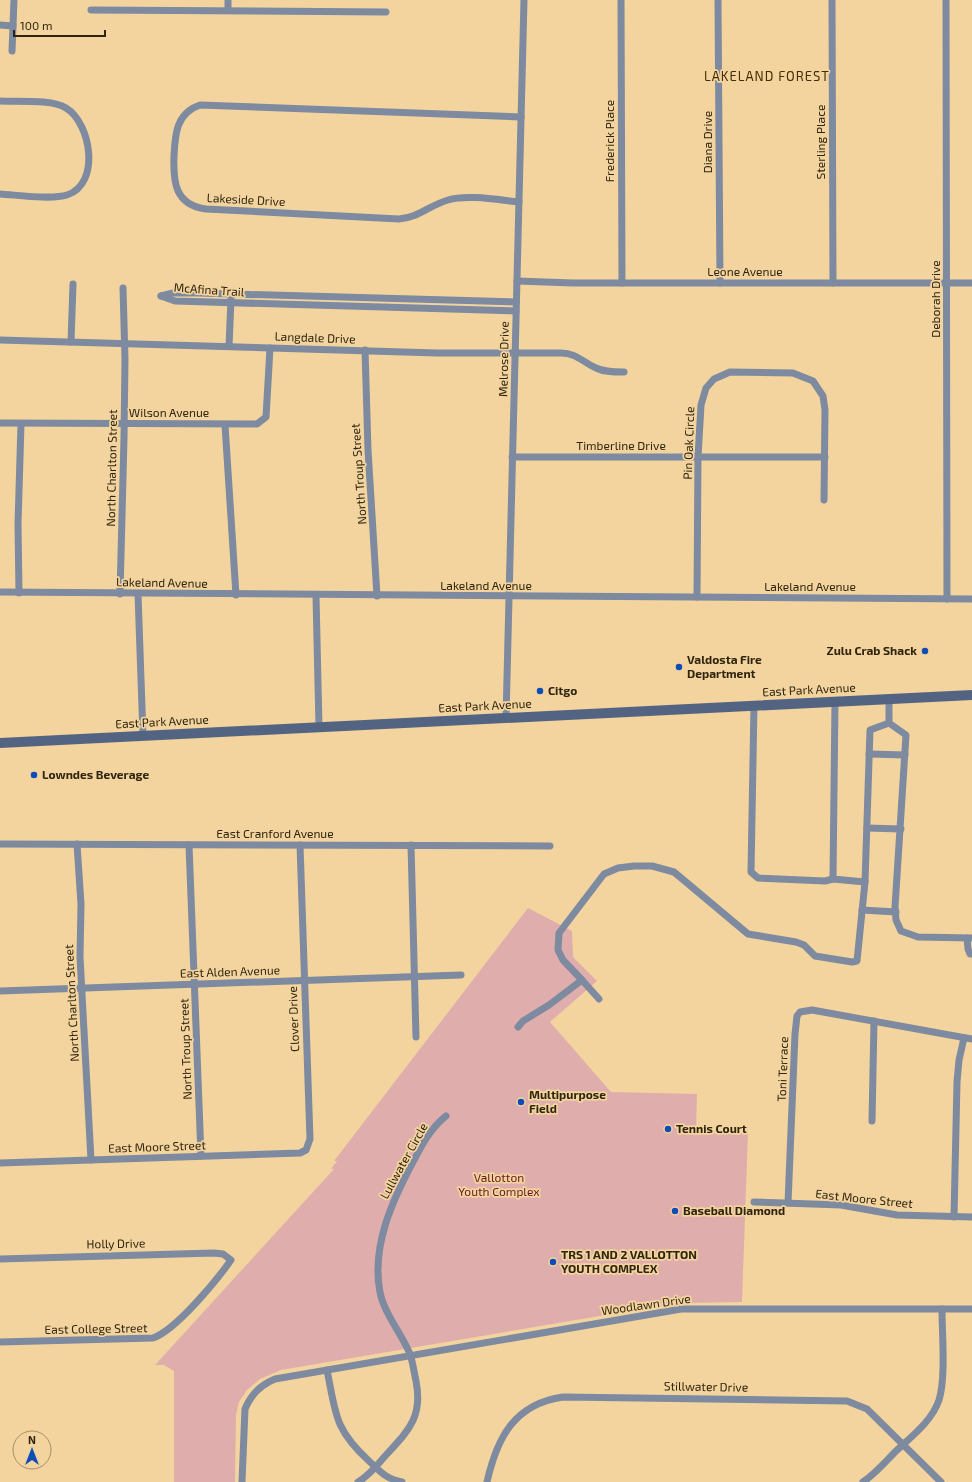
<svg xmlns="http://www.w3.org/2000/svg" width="972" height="1482" viewBox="0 0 972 1482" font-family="'Exo 2',sans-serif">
  <rect width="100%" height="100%" fill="#f3d49f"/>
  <polygon fill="#dfaeac" points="528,908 572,931 573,957 597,981 550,1022 611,1092 697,1094 696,1133 748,1133 742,1302 685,1303 659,1306 281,1370 260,1379 247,1390 239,1402 236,1415 235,1482 174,1482 174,1371 164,1365 155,1365 334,1169 331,1169 337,1161 334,1161"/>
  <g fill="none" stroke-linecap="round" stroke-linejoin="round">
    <g stroke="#7e8a9f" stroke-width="7">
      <polyline points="621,0 622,283"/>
      <polyline points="718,0 720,283"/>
      <polyline points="832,0 833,283"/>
      <polyline points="946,0 947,599"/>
      <polyline points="91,10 386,12"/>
      <polyline points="228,10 228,0"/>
      <polyline points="0,25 13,26 14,0"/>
      <polyline points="12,51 13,26"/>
      <path d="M0 101C17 102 52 99 66 108 91 123 101 184 67 195 51 200 17 195 0 194"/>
      <path d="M519 202C499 200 467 194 448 200 430 205 418 218 399 219L206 209C175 205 173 182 174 156 175 135 176 113 200 105L521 117"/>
      <polyline points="517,281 573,283 972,283"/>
      <polyline points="161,296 175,301 516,311"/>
      <polyline points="161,296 173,293 198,293 516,302"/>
      <path d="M0 340 437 353H561C576 353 583 362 596 368 604 372 614 372 624 372"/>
      <polyline points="71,342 73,284"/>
      <polyline points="229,346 231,299"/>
      <polyline points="365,350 368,450 377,596"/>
      <polyline points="0,423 257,424 266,417 270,348"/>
      <polyline points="225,425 236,595"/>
      <polyline points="512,457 825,457"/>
      <polyline points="0,592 972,599"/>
      <polyline points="19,593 18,524 21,424"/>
      <polyline points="120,594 124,438 125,359 123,288"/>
      <polyline points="138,594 143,736"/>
      <polyline points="316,596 319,727"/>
      <polyline points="697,597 698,457 701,405 706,388 714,379 730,372 793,373 813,381 823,396 825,410 824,500"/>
      <polyline points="889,699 889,723 906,735 895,907 896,920 901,931 918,937 972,938"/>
      <polyline points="754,705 751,872 758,878 825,881 833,879"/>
      <polyline points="506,718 524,0"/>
      <polyline points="869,754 905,755"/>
      <polyline points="867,828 901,829"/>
      <polyline points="0,844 550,846"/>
      <polyline points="77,844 81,904 80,957 91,1160"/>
      <polyline points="189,845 201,1156"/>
      <polyline points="411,845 416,1037"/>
      <polyline points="865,882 870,730 889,723"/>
      <polyline points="862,910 896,912"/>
      <polyline points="967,938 968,949 970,954 972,954"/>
      <polyline points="582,980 563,960 558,950 559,933 604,874 618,868 634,866 652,866 674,872 748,934 796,942 804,945 815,956 852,962 857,961 865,882 833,879 835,702"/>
      <polyline points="0,991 461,975"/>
      <polyline points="518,1027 523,1021 549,1005 582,980 599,999"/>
      <polyline points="872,1121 874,1021"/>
      <polyline points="0,1163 300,1153 306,1150 310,1139 300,845"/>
      <polyline points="754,1202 841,1205 897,1215 972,1217"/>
      <polyline points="788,1203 795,1034 797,1016 800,1012 812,1010 972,1039"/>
      <polyline points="954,1217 957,1082 959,1060 964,1038"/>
      <path d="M0 1259 214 1253 223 1254 231 1260C217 1280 176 1330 153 1338L0 1342"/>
      <path d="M327 1370C336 1414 334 1429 369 1461 382 1473 385 1478 402 1482"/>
      <path d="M242 1482 245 1409C251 1394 260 1385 275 1379L681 1309H972"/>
      <path d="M358 1482C370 1475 377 1465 386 1455 409 1430 423 1417 416 1381 414 1372 413 1363 410 1354 402 1335 383 1311 380 1292 371 1246 393 1199 414 1160 423 1143 431 1128 446 1116"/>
      <path d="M487 1482C497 1438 514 1404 563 1397L847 1401 867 1409 941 1482"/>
      <path d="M863 1482C876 1473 885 1462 896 1451 912 1436 932 1421 939 1400 946 1378 942 1334 942 1309"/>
    </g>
    <polyline stroke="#536482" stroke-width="10" points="0,743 972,695"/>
  </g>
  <g fill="#0c4cb7" stroke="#f3d49f" stroke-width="1.5">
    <circle cx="925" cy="651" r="4"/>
    <circle cx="679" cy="667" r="4"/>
    <circle cx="540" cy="691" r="4"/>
    <circle cx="34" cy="775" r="4"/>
    <circle cx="521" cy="1102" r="4"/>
    <circle cx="668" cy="1129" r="4"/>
    <circle cx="675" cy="1211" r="4"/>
    <circle cx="553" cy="1262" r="4"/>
  </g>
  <g text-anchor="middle" stroke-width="3.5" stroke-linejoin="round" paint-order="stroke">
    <g font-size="12" fill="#2f240e" stroke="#f3d49f">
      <text transform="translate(610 141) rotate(-90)" y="4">Frederick Place</text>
      <text transform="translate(708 142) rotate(-90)" y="4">Diana Drive</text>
      <text transform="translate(821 142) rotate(-90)" y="4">Sterling Place</text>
      <text transform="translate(246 200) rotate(3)" y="4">Lakeside Drive</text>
      <text x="745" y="276">Leone Avenue</text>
      <text transform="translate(209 290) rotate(4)" y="4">McAfina Trail</text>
      <text transform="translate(936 299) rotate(-90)" y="4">Deborah Drive</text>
      <text transform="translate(315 338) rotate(2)" y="4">Langdale Drive</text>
      <text transform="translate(504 359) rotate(-89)" y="4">Melrose Drive</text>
      <text x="169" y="417">Wilson Avenue</text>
      <text transform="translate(689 443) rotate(-88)" y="4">Pin Oak Circle</text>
      <text x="621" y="450">Timberline Drive</text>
      <text transform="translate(112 468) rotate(-89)" y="4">North Charlton Street</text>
      <text transform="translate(359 474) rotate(-94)" y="4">North Troup Street</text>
      <text transform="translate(162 583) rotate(1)" y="4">Lakeland Avenue</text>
      <text x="486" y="590">Lakeland Avenue</text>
      <text x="810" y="591">Lakeland Avenue</text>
      <text transform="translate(809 690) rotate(-3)" y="4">East Park Avenue</text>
      <text transform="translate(485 706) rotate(-3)" y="4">East Park Avenue</text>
      <text transform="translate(162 722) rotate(-3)" y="4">East Park Avenue</text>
      <text x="275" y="838">East Cranford Avenue</text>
      <text transform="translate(230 972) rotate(-2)" y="4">East Alden Avenue</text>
      <text transform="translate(72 1003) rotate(-93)" y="4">North Charlton Street</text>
      <text transform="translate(294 1019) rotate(-92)" y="4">Clover Drive</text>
      <text transform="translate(186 1049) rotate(-92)" y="4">North Troup Street</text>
      <text transform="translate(783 1069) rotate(-88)" y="4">Toni Terrace</text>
      <text transform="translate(157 1147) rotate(-2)" y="4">East Moore Street</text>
      <text transform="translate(404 1161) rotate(-61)" y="4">Lullwater Circle</text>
      <text transform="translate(864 1199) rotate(6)" y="4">East Moore Street</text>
      <text transform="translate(116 1244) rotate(-1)" y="4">Holly Drive</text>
      <text transform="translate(646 1305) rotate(-8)" y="4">Woodlawn Drive</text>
      <text transform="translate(96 1329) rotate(-1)" y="4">East College Street</text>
      <text transform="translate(706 1387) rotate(1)" y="4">Stillwater Drive</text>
    </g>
    <g font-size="12" font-weight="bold" fill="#2f240e" stroke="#f3d49f" text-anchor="start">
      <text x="917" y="655" text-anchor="end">Zulu Crab Shack</text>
      <text x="687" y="664">Valdosta Fire<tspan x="687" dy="14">Department</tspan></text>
      <text x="548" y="695">Citgo</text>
      <text x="42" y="779">Lowndes Beverage</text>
      <text x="529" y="1099">Multipurpose<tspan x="529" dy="14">Field</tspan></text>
      <text x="676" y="1133">Tennis Court</text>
      <text x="683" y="1215">Baseball Diamond</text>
      <text x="561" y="1259">TRS 1 AND 2 VALLOTTON<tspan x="561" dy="14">YOUTH COMPLEX</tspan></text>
    </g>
    <g font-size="12" fill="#68181f" stroke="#f3d49f">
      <text x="499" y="1182">Vallotton<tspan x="499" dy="14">Youth Complex</tspan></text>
    </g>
    <g font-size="13" letter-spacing="1" fill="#422e04" stroke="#f3d49f">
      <text x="767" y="81">LAKELAND FOREST</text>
    </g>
  </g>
  <g transform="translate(32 1450)"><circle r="19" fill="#f3d49f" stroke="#a58e65"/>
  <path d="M0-3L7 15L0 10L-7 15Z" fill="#0c4cb7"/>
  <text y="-6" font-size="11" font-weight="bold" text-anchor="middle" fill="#2f240e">N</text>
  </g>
  <path d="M14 30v6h91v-6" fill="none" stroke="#2f240e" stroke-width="2"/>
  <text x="20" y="30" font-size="12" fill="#2f240e" stroke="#f3d49f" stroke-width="3" paint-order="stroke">100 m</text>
</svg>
